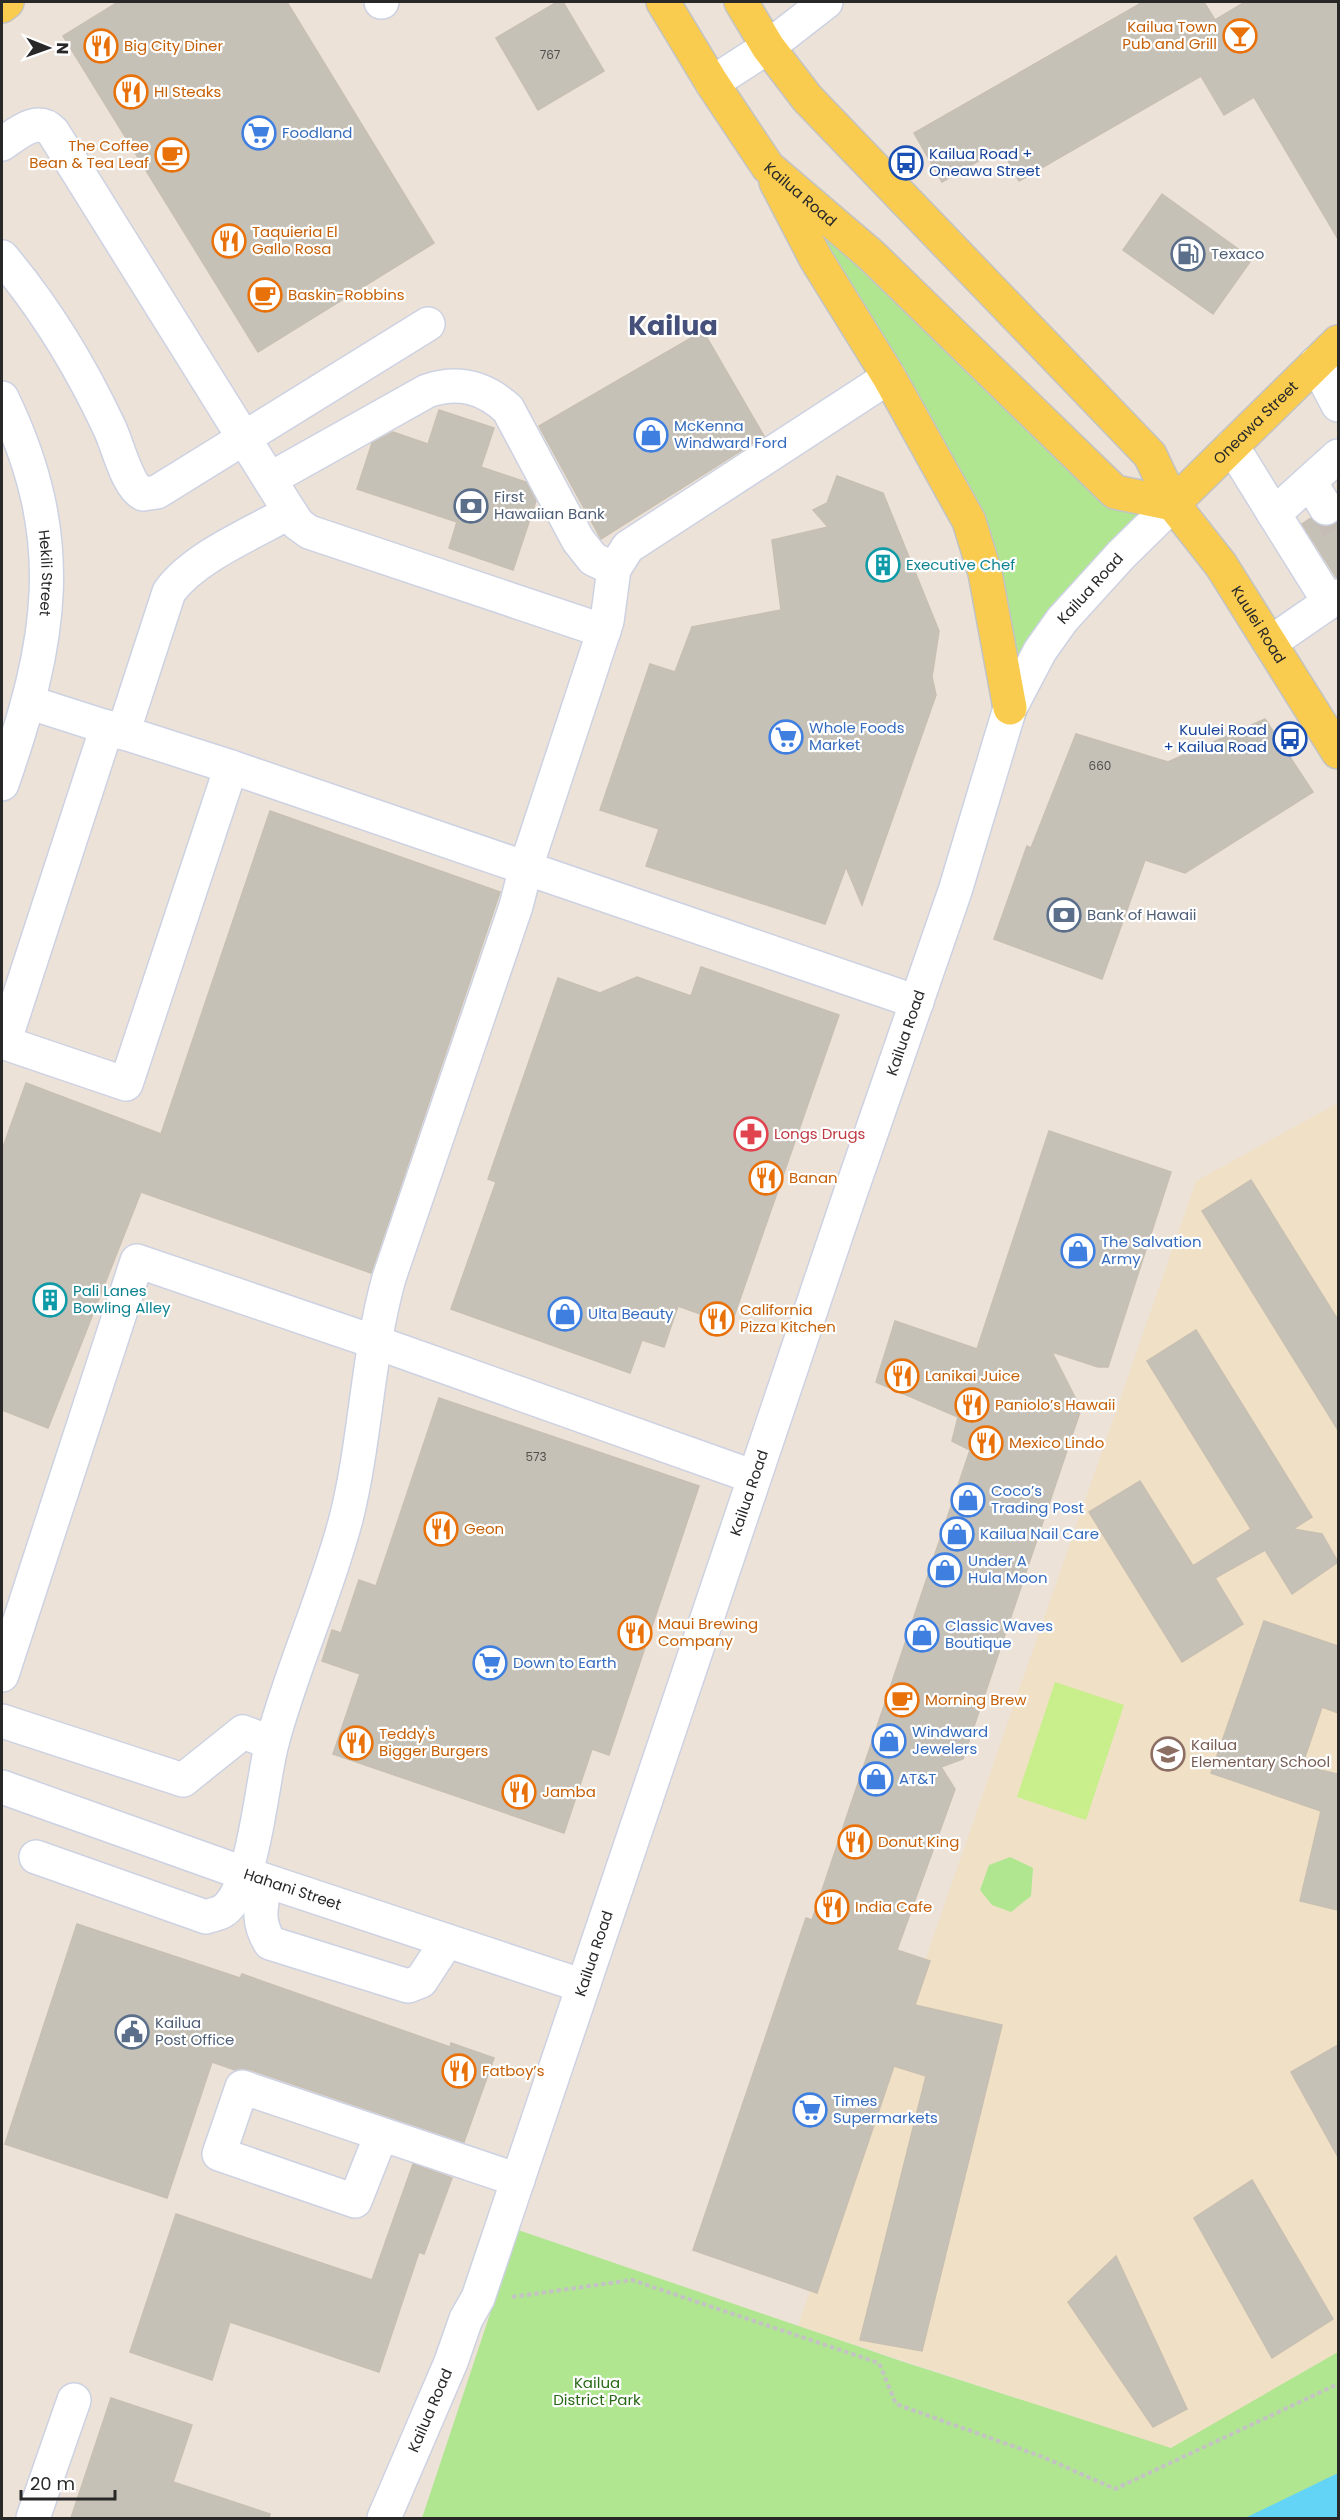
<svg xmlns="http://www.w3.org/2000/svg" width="1340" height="2520" viewBox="0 0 1340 2520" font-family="Poppins,sans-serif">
  <rect width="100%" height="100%" fill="#ece2d8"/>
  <polygon fill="#efe0c6" points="1338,1103 1338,2352 1171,2449 798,2326 1196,1181"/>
  <g fill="#b0e690">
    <polygon points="768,167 1111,488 1173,504 1010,708 985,573"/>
    <polygon points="1010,1857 1033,1868 1031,1896 1011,1912 992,1905 980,1890 989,1865"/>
    <polygon points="518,2230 901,2361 1171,2448 1338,2352 1338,2518 422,2518"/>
  </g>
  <polygon fill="#c8ef8b" points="1055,1682 1124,1705 1086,1820 1017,1797"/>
  <polygon fill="#63d4f6" points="1338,2473 1338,2518 1245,2518"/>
  <g fill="#c6c1b7" stroke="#c7bfb2" stroke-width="1.5">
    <polygon points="118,2 287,2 434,243 258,352 63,36"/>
    <polygon points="557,2 563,2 604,71 538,110 496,38"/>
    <polygon points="1143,2 1204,2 1215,20 1245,2 1338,2 1338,239 1254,97 1224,115 1201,76 1019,181 1001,148 942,182 914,133"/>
    <polygon points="1162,194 1252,259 1213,314 1123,250"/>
    <polygon points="703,331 764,436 601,539 539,426"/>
    <polygon points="439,410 494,428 481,467 526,482 536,501 513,570 449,548 457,522 357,489 372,443 393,432 428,444"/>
    <polygon points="837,476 883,493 939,631 932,677 936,695 862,905 846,867 825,924 646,866 659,829 600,810 650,664 675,672 692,627 781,610 772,540 828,527 813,510 827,503"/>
    <polygon points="1311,518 1318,525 1326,527 1338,521 1338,578 1336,577 1302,524"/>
    <polygon points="1265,719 1313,792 1185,873 1145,860 1102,979 994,939 1027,846 1031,848 1076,734 1168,762"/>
    <polygon points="270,811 500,892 371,1273 141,1192 48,1428 2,1410 2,1150 26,1083 161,1134"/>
    <polygon points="701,967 839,1015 731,1325 678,1306 664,1347 642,1340 630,1373 451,1309 496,1182 488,1179 558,978 600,993 637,977 691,996"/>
    <polygon points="1049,1131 1171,1172 1108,1367 1098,1367 1052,1352 1081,1409 963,1759 941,1767 955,1789 897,1950 930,1961 915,2005 1002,2025 922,2351 860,2340 926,2076 894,2066 817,2293 693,2250 806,1918 812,1920 970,1450 952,1441 958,1417 876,1382 895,1321 977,1349"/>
    <polygon points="1251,1180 1338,1320 1338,1430 1202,1211"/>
    <polygon points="1196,1330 1312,1517 1293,1529 1322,1534 1338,1562 1292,1594 1265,1550 1215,1578 1243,1624 1182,1662 1089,1512 1140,1481 1193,1566 1251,1529 1147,1361"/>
    <polygon points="439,1398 699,1486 609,1755 592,1749 564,1833 333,1754 360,1674 322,1661 332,1630 341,1633 359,1580 376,1586"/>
    <polygon points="1264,1621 1338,1646 1338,1713 1322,1707 1302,1766 1338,1774 1338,1910 1300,1901 1321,1811 1211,1773"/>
    <polygon points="77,1924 240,1978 242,1974 450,2047 451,2043 494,2058 464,2142 248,2069 235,2070 212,2062 167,2198 5,2144"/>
    <polygon points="1338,2045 1338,2157 1291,2072"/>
    <polygon points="413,2164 452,2178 424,2254 419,2252 379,2372 230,2322 212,2380 130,2352 176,2214 372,2280"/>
    <polygon points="1252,2180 1333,2319 1272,2358 1194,2218"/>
    <polygon points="1116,2256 1187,2409 1153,2427 1068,2302"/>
    <polygon points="111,2398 192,2425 173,2482 270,2514 269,2518 71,2518"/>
  </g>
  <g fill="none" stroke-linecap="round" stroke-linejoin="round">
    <polyline stroke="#c5bdb5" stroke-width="33" stroke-dasharray="33 16" stroke-linecap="butt" points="1326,508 1338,528"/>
    <g stroke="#cdd2e2" stroke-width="36">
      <g id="minor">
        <polyline points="381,2 382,2"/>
        <polyline points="712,83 768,47 826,2"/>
        <path d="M2 144C17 134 37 115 53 132L290 512C253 533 194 557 169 592L123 733"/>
        <path d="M2 257C46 309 81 367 110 429 118 446 127 486 143 494L157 492 428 324"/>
        <polyline points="1316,363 1338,405"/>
        <path id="s1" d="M2 398C70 539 52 641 2 784"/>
        <polyline points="1232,446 1274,514 1338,456"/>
        <path d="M270 479 427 391C459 380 484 387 508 409L578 540 593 559 614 569"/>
        <polyline points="1310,482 1326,508"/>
        <polyline points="290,512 298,524 309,532 604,631"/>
        <polyline points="1274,514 1329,602"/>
        <polyline points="1270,643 1338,596"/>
        <polyline points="28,702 231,767 917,1002"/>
        <polyline points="2,1042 126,1084 231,767"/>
        <polyline points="4,1043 107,727"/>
        <polyline points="2,1675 137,1261 375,1342 754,1477"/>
        <polyline points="2,1721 183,1780 243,1732 272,1743"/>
        <path id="s2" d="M2 1787 243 1873 583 1986"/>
        <path d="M36 1857 206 1917C211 1915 218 1914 223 1911 254 1891 262 1779 272 1743 292 1668 326 1595 346 1519 366 1439 367 1357 389 1278L516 906 526 867 607 621 614 569 628 547 889 377"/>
        <path d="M266 1881C261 1906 256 1920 270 1943L408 1986 421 1981 447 1941"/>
        <polyline points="381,2135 355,2201 219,2154 242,2087 518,2180"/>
        <polyline points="33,2518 74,2400"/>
        <path id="s3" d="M384 2518 451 2362 466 2319 478 2298 848 1200 955 891 1010 708 1040 651 1062 620 1121 555 1173 504"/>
      </g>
    </g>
    <g stroke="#c3c3c3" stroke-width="36">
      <g id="major">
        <path id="s4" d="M663 2 712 83 768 167 871 255 1115 492 1173 504"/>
        <path id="s5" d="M741 2 768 47 807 98 1150 455 1173 504 1221 565 1338 752"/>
        <polyline points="2,6 7,2"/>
        <polyline points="776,182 816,259 889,377 969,521 985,573 1010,708"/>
        <path id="s6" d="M1173 504 1338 342"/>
      </g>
    </g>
    <g stroke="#c3c3c3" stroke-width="4" stroke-dasharray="4.5 3" stroke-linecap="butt">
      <polyline points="980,1429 1019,1440"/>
      <polyline points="512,2297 632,2280 879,2363 896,2404 1043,2457 1115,2489 1338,2384"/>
    </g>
    <use href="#minor" stroke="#fff" stroke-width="33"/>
    <use href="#major" stroke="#f9cc4f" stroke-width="33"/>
  </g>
  <defs>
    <g id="bar-ring" transform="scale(1.725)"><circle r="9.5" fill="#fff" stroke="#e8710a" stroke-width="1.5"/><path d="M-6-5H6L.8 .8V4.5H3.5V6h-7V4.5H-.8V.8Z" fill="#e8710a"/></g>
    <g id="restaurant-ring" transform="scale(1.725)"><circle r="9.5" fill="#fff" stroke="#e8710a" stroke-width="1.5"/><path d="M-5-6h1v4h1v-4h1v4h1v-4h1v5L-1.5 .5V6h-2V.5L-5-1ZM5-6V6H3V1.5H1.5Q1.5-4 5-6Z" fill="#e8710a"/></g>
    <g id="supermarket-ring" transform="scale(1.725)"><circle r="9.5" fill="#fff" stroke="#3f7fe0" stroke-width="1.5"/><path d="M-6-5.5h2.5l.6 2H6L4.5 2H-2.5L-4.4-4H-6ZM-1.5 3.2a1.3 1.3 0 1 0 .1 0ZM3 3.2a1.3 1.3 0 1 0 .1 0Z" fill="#3f7fe0"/></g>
    <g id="cafe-ring" transform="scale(1.725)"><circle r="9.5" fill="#fff" stroke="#e8710a" stroke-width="1.5"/><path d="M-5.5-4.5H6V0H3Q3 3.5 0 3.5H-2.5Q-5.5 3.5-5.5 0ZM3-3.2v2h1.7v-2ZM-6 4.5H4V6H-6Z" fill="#e8710a"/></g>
    <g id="bus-ring" transform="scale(1.725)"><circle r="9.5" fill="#fff" stroke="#1a4fb4" stroke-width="1.5"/><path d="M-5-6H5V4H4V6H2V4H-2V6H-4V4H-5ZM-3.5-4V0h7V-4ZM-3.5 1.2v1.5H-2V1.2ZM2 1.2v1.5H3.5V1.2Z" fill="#1a4fb4"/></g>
    <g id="fuel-ring" transform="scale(1.725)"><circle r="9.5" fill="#fff" stroke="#5c6f8a" stroke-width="1.5"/><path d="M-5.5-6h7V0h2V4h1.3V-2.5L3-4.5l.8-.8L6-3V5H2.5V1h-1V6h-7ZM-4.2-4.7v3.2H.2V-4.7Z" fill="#5c6f8a"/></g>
    <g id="shop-ring" transform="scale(1.725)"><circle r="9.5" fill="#fff" stroke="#3f7fe0" stroke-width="1.5"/><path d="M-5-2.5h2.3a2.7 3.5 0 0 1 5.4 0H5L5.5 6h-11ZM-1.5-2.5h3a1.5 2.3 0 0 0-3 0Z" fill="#3f7fe0"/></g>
    <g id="bank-ring" transform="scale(1.725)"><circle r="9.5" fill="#fff" stroke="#5c6f8a" stroke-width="1.5"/><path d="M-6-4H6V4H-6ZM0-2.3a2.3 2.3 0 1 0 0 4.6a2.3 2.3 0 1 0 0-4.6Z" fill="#5c6f8a"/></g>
    <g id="building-ring" transform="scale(1.725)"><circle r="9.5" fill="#fff" stroke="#0f9aa8" stroke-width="1.5"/><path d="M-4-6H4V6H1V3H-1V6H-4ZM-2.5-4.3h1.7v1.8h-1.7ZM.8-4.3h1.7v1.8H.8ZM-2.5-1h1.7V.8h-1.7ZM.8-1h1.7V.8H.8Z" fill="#0f9aa8"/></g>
    <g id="pharmacy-ring" transform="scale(1.725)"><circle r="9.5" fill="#fff" stroke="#e0444e" stroke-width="1.5"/><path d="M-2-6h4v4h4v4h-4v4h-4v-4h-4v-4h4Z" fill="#e0444e"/></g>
    <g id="school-ring" transform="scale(1.725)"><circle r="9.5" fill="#fff" stroke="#8d6e63" stroke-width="1.5"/><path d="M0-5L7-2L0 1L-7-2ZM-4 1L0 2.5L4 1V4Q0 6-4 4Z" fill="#8d6e63"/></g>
    <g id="civic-ring" transform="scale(1.725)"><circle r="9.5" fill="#fff" stroke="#5c6f8a" stroke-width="1.5"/><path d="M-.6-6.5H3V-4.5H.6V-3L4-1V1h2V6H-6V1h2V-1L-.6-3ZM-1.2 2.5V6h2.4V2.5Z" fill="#5c6f8a"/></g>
  </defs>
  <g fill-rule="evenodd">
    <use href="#bar-ring" x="1240" y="36"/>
    <use href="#restaurant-ring" x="101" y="46"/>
    <use href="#restaurant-ring" x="131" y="92"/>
    <use href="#supermarket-ring" x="259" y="133"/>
    <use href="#cafe-ring" x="172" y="155"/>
    <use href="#bus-ring" x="906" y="163"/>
    <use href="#restaurant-ring" x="229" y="241"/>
    <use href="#fuel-ring" x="1188" y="254"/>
    <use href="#cafe-ring" x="265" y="295"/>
    <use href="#shop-ring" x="651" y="435"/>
    <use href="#bank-ring" x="471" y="506"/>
    <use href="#building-ring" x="883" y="565"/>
    <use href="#supermarket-ring" x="786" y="737"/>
    <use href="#bus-ring" x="1290" y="739"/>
    <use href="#bank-ring" x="1064" y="915"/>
    <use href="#pharmacy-ring" x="751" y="1134"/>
    <use href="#restaurant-ring" x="766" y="1178"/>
    <use href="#shop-ring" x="1078" y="1251"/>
    <use href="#building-ring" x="50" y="1300"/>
    <use href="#shop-ring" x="565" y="1314"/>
    <use href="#restaurant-ring" x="717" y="1319"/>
    <use href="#restaurant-ring" x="902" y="1376"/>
    <use href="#restaurant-ring" x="972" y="1405"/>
    <use href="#restaurant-ring" x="986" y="1443"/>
    <use href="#shop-ring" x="968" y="1500"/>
    <use href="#restaurant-ring" x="441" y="1529"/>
    <use href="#shop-ring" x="957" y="1534"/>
    <use href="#shop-ring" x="945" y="1570"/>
    <use href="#restaurant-ring" x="635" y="1633"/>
    <use href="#shop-ring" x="922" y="1635"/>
    <use href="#supermarket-ring" x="490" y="1663"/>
    <use href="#cafe-ring" x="902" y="1700"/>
    <use href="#shop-ring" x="889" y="1741"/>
    <use href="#restaurant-ring" x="356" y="1743"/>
    <use href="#school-ring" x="1168" y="1754"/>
    <use href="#shop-ring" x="876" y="1779"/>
    <use href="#restaurant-ring" x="519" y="1792"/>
    <use href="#restaurant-ring" x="855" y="1842"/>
    <use href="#restaurant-ring" x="832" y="1907"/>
    <use href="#civic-ring" x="132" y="2032"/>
    <use href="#restaurant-ring" x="459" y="2071"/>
    <use href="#supermarket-ring" x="810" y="2110"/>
  </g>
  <g text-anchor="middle" stroke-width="4.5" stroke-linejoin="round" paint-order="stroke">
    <g font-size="12" fill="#504e4c">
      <text x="550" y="59">767</text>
      <text x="1100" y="770">660</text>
      <text x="536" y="1461">573</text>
    </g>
    <g font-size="15" fill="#c56008" stroke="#fff" text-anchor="start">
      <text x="1217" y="32" text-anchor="end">Kailua Town<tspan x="1217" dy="17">Pub and Grill</tspan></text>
      <text x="124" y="51">Big City Diner</text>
      <text x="154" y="97">HI Steaks</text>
      <text x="149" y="151" text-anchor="end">The Coffee<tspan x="149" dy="17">Bean &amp; Tea Leaf</tspan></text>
      <text x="252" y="237">Taquieria El<tspan x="252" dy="17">Gallo Rosa</tspan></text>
      <text x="288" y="300">Baskin-Robbins</text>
      <text x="789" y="1183">Banan</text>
      <text x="740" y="1315">California<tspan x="740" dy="17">Pizza Kitchen</tspan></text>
      <text x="925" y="1381">Lanikai Juice</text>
      <text x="995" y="1410">Paniolo’s Hawaii</text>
      <text x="1009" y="1448">Mexico Lindo</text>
      <text x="464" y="1534">Geon</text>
      <text x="658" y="1629">Maui Brewing<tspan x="658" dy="17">Company</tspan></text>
      <text x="925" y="1705">Morning Brew</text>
      <text x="379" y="1739">Teddy's<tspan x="379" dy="17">Bigger Burgers</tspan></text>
      <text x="542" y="1797">Jamba</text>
      <text x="878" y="1847">Donut King</text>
      <text x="855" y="1912">India Cafe</text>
      <text x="482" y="2076">Fatboy’s</text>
    </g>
    <g font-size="15" fill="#366cbe" stroke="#fff" text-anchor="start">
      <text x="282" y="138">Foodland</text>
      <text x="674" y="431">McKenna<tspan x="674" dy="17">Windward Ford</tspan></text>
      <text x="809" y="733">Whole Foods<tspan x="809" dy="17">Market</tspan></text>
      <text x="1101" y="1247">The Salvation<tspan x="1101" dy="17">Army</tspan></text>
      <text x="588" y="1319">Ulta Beauty</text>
      <text x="991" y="1496">Coco’s<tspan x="991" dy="17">Trading Post</tspan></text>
      <text x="980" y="1539">Kailua Nail Care</text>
      <text x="968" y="1566">Under A<tspan x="968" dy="17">Hula Moon</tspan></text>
      <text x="945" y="1631">Classic Waves<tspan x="945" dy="17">Boutique</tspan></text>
      <text x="513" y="1668">Down to Earth</text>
      <text x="912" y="1737">Windward<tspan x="912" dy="17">Jewelers</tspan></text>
      <text x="899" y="1784">AT&amp;T</text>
      <text x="833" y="2106">Times<tspan x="833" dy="17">Supermarkets</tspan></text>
    </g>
    <g font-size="15" fill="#164399" stroke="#fff" text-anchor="start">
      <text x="929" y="159">Kailua Road +<tspan x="929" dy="17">Oneawa Street</tspan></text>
      <text x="1267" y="735" text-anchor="end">Kuulei Road<tspan x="1267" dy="17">+ Kailua Road</tspan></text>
    </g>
    <g font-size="15" fill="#282828" stroke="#fff">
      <text dy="5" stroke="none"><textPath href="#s4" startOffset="238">Kailua Road</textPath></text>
      <text dy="5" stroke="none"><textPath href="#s6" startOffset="116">Oneawa Street</textPath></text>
      <text dy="5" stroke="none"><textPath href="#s1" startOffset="182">Hekili Street</textPath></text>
      <text dy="5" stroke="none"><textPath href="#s3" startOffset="2061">Kailua Road</textPath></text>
      <text dy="5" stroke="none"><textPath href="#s5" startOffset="814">Kuulei Road</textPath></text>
      <text dy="5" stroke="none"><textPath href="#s3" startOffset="1575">Kailua Road</textPath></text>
      <text dy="5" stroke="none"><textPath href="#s3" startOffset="1089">Kailua Road</textPath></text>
      <text dy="5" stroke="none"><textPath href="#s2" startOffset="308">Hahani Street</textPath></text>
      <text dy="5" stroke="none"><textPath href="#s3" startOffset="603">Kailua Road</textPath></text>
      <text dy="5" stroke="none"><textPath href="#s3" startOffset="117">Kailua Road</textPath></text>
    </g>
    <g font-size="15" fill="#4e5e75" stroke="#fff" text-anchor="start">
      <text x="1211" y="259">Texaco</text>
      <text x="494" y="502">First<tspan x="494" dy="17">Hawaiian Bank</tspan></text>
      <text x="1087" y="920">Bank of Hawaii</text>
      <text x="155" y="2028">Kailua<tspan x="155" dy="17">Post Office</tspan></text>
    </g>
    <g font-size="15" fill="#0d838f" stroke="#fff" text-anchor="start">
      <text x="906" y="570">Executive Chef</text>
      <text x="73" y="1296">Pali Lanes<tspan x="73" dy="17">Bowling Alley</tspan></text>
    </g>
    <g font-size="15" fill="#be3a42" stroke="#fff" text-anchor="start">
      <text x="774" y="1139">Longs Drugs</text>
    </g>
    <g font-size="15" fill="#785e54" stroke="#fff" text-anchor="start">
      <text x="1191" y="1750">Kailua<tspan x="1191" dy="17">Elementary School</tspan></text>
    </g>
    <g font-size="15" fill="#296815" stroke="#fff">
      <text x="597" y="2388">Kailua<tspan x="597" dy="17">District Park</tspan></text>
    </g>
    <g font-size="27" font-weight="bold" fill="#46517b" stroke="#fff">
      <text x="673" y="335">Kailua</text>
    </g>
  </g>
  <rect width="1340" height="2520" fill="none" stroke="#282828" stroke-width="6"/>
  <g transform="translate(48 48) rotate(91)" stroke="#ffffff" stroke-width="4.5" paint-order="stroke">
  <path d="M0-4.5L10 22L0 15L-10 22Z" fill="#282828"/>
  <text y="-9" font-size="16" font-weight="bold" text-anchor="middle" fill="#282828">N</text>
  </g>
  <path d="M21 2490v9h94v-9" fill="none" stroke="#282828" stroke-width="3"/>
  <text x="30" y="2490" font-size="18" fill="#282828" stroke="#ffffff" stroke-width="4.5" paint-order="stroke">20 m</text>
</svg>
